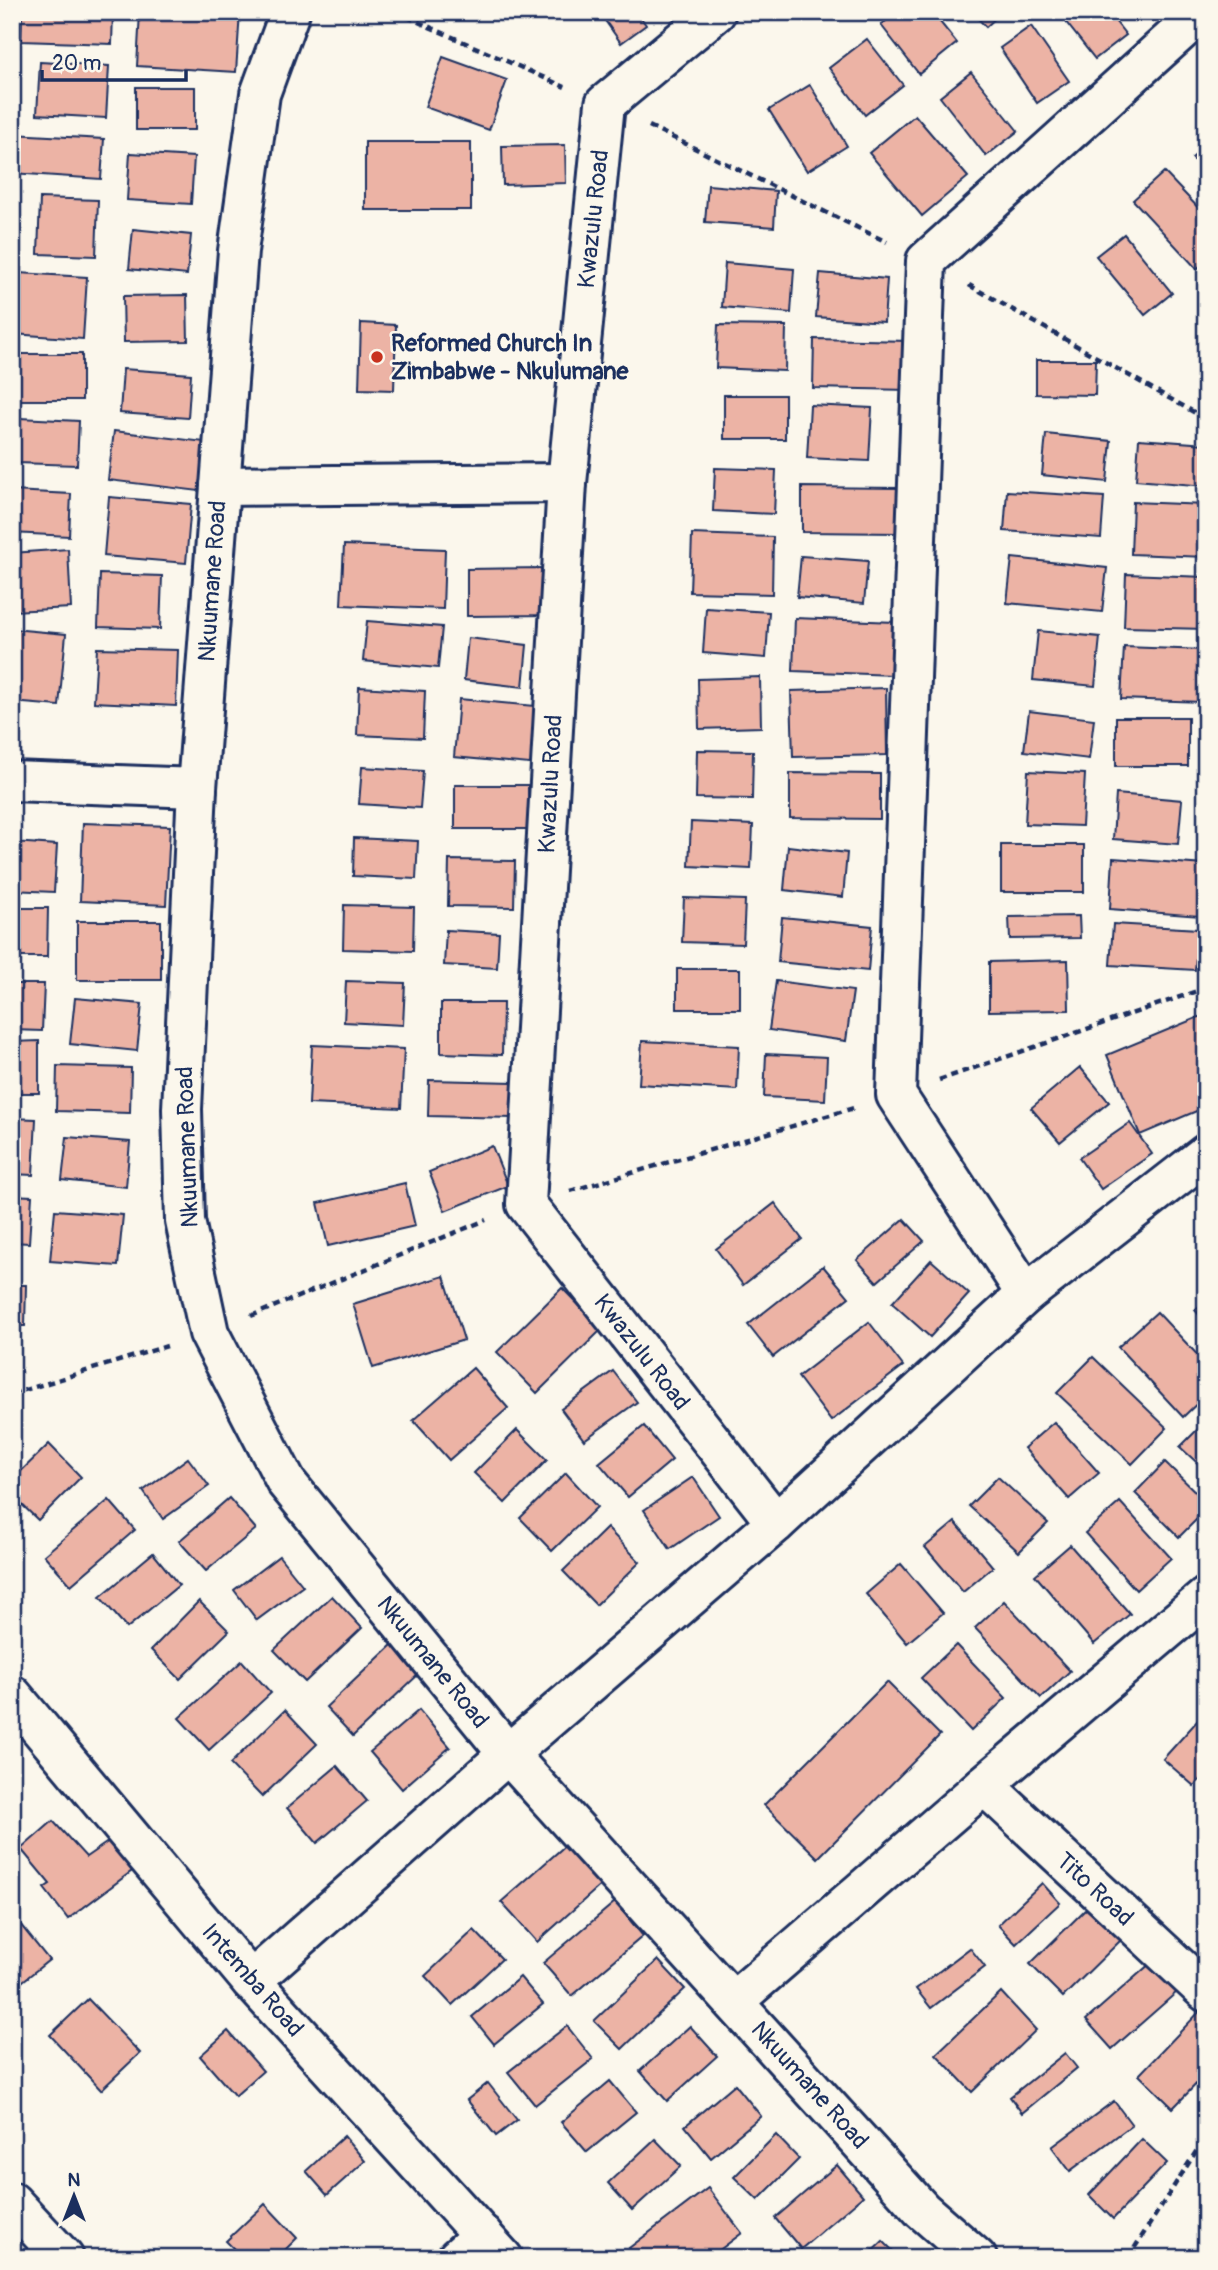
<svg xmlns="http://www.w3.org/2000/svg" width="1218" height="2270" viewBox="0 0 1218 2270" font-family="Pangolin,sans-serif">
  <rect width="100%" height="100%" fill="#fbf7ec"/>
  <filter id="ink" filterUnits="userSpaceOnUse"><feTurbulence type="fractalNoise" baseFrequency=".0143" numOctaves="2"/><feDisplacementMap in="SourceGraphic" scale="14" xChannelSelector="R" yChannelSelector="G"/><feConvolveMatrix kernelMatrix="1 2 1 2 8 2 1 2 1" color-interpolation-filters="sRGB"/></filter>
  <g filter="url(#ink)">
    <g fill="#ecb3a5" stroke="#1b2f5e" stroke-width="2">
      <polygon points="22,12 113,12 112,44 21,41"/>
      <polygon points="140,12 240,12 236,72 137,66"/>
      <polygon points="599,12 637,12 646,25 621,43"/>
      <polygon points="897,12 932,12 957,43 919,74 881,25"/>
      <polygon points="972,12 1002,12 986,27"/>
      <polygon points="1058,12 1108,12 1126,35 1095,59"/>
      <polygon points="1031,26 1069,81 1037,103 1000,48"/>
      <polygon points="867,39 903,85 865,115 829,68"/>
      <polygon points="443,57 507,80 489,130 425,107"/>
      <polygon points="40,62 109,66 106,118 37,114"/>
      <polygon points="971,72 1018,131 986,156 940,97"/>
      <polygon points="810,85 847,146 807,171 769,110"/>
      <rect x="136" y="87" width="59" height="43"/>
      <polygon points="915,115 968,177 922,216 869,153"/>
      <polygon points="12,134 104,139 101,179 12,173"/>
      <rect x="365" y="142" width="106" height="68"/>
      <polygon points="565,145 566,183 503,185 502,146"/>
      <polygon points="1206,147 1206,175 1192,158"/>
      <polygon points="130,153 194,157 191,204 127,200"/>
      <polygon points="1164,172 1206,216 1206,260 1197,269 1133,200"/>
      <polygon points="708,185 776,191 774,227 705,222"/>
      <polygon points="40,198 98,200 96,256 38,254"/>
      <polygon points="133,229 191,235 187,275 129,269"/>
      <polygon points="1124,234 1172,293 1145,315 1096,256"/>
      <polygon points="725,263 794,269 791,313 722,307"/>
      <polygon points="18,273 87,277 83,339 13,334"/>
      <polygon points="820,273 887,279 884,322 816,317"/>
      <polygon points="187,295 188,341 124,342 123,296"/>
      <polygon points="361,323 396,325 394,390 359,389"/>
      <polygon points="718,325 786,326 785,371 716,368"/>
      <polygon points="814,339 910,341 910,390 813,388"/>
      <rect x="12" y="354" width="70" height="46"/>
      <polygon points="1036,360 1096,360 1095,395 1036,394"/>
      <polygon points="123,369 191,374 188,418 120,413"/>
      <rect x="724" y="395" width="61" height="44"/>
      <polygon points="810,405 872,408 869,461 807,458"/>
      <polygon points="19,418 79,421 77,465 17,463"/>
      <polygon points="114,431 205,442 199,491 108,480"/>
      <polygon points="1046,434 1111,441 1107,482 1042,475"/>
      <polygon points="1139,439 1206,444 1206,486 1136,480"/>
      <polygon points="715,468 776,470 774,514 713,511"/>
      <polygon points="802,487 900,488 900,533 802,532"/>
      <polygon points="12,491 71,494 69,536 12,533"/>
      <polygon points="1007,491 1104,497 1101,538 1004,531"/>
      <polygon points="109,497 191,504 186,563 104,556"/>
      <polygon points="1133,502 1206,505 1206,557 1131,554"/>
      <polygon points="692,534 773,537 772,594 690,592"/>
      <polygon points="344,545 445,549 443,609 341,605"/>
      <polygon points="68,549 71,608 12,611 12,553"/>
      <polygon points="801,556 868,561 864,603 797,597"/>
      <polygon points="1012,558 1107,568 1102,612 1007,603"/>
      <polygon points="548,568 549,615 467,616 467,569"/>
      <polygon points="100,574 162,576 160,629 98,627"/>
      <polygon points="1126,574 1206,577 1206,629 1124,627"/>
      <polygon points="706,608 769,612 766,658 703,653"/>
      <polygon points="795,618 895,622 893,675 793,671"/>
      <polygon points="367,621 442,627 438,668 363,661"/>
      <polygon points="12,629 66,634 59,706 12,702"/>
      <polygon points="1038,631 1100,637 1095,686 1033,680"/>
      <polygon points="468,638 527,645 523,687 464,680"/>
      <polygon points="1124,647 1204,650 1202,702 1121,699"/>
      <polygon points="97,648 178,650 176,706 94,702"/>
      <polygon points="760,677 761,727 699,729 698,679"/>
      <polygon points="359,687 425,691 423,738 357,735"/>
      <polygon points="886,688 887,755 793,757 791,691"/>
      <polygon points="459,699 545,707 540,765 454,757"/>
      <polygon points="1029,711 1094,719 1089,759 1024,751"/>
      <rect x="1116" y="717" width="72" height="49"/>
      <polygon points="697,750 753,751 752,799 696,798"/>
      <polygon points="362,767 423,771 420,808 359,804"/>
      <polygon points="1028,771 1085,774 1082,826 1025,824"/>
      <polygon points="790,773 880,774 880,819 790,818"/>
      <rect x="455" y="785" width="73" height="44"/>
      <polygon points="1116,794 1182,800 1178,844 1113,839"/>
      <polygon points="691,822 753,825 751,869 689,866"/>
      <polygon points="83,823 170,826 166,905 80,901"/>
      <polygon points="354,838 418,841 416,879 353,876"/>
      <polygon points="12,842 57,845 54,892 12,890"/>
      <rect x="1001" y="845" width="83" height="47"/>
      <polygon points="788,846 847,853 843,897 784,890"/>
      <polygon points="1113,858 1204,865 1200,916 1110,909"/>
      <polygon points="449,860 515,861 514,907 448,906"/>
      <polygon points="684,898 745,900 743,944 682,942"/>
      <polygon points="344,905 414,907 413,951 343,949"/>
      <polygon points="12,908 48,908 47,957 12,957"/>
      <polygon points="1079,916 1080,938 1010,939 1009,917"/>
      <polygon points="782,917 872,926 868,971 778,962"/>
      <rect x="77" y="921" width="84" height="59"/>
      <polygon points="1113,924 1198,929 1195,970 1110,965"/>
      <polygon points="446,930 499,933 497,968 444,965"/>
      <polygon points="1068,960 1069,1010 989,1011 989,962"/>
      <rect x="677" y="969" width="63" height="40"/>
      <polygon points="346,981 405,983 403,1025 344,1022"/>
      <polygon points="776,981 853,991 846,1041 769,1030"/>
      <polygon points="12,984 44,984 42,1031 12,1030"/>
      <polygon points="75,998 142,1004 137,1051 70,1044"/>
      <polygon points="441,1003 503,1003 502,1055 441,1053"/>
      <polygon points="1206,1014 1206,1107 1140,1135 1107,1055"/>
      <polygon points="39,1041 39,1093 12,1093 12,1042"/>
      <polygon points="642,1041 739,1046 737,1090 639,1084"/>
      <polygon points="312,1045 404,1049 401,1108 309,1104"/>
      <polygon points="766,1054 827,1057 825,1100 764,1097"/>
      <polygon points="57,1066 131,1068 130,1113 56,1111"/>
      <polygon points="1080,1067 1109,1102 1060,1142 1031,1108"/>
      <polygon points="429,1080 514,1082 513,1118 428,1116"/>
      <polygon points="12,1118 36,1119 33,1175 12,1174"/>
      <polygon points="1130,1123 1152,1154 1101,1189 1079,1158"/>
      <polygon points="67,1137 130,1142 126,1187 62,1180"/>
      <polygon points="492,1146 508,1186 445,1211 429,1172"/>
      <polygon points="405,1183 415,1226 328,1246 318,1203"/>
      <polygon points="12,1195 32,1196 29,1243 12,1242"/>
      <polygon points="775,1203 802,1239 743,1285 716,1249"/>
      <polygon points="55,1210 123,1215 118,1266 50,1261"/>
      <polygon points="904,1219 924,1241 877,1282 857,1260"/>
      <polygon points="931,1260 969,1294 930,1337 892,1303"/>
      <polygon points="823,1266 849,1297 773,1357 748,1325"/>
      <polygon points="444,1276 464,1340 373,1368 353,1304"/>
      <polygon points="12,1285 26,1285 25,1326 12,1326"/>
      <polygon points="562,1288 602,1329 537,1393 497,1352"/>
      <polygon points="1206,1300 1206,1323 1195,1310"/>
      <polygon points="1157,1312 1206,1364 1206,1395 1183,1417 1118,1347"/>
      <polygon points="869,1322 903,1366 831,1421 798,1377"/>
      <polygon points="1093,1357 1167,1428 1132,1464 1057,1393"/>
      <polygon points="473,1368 508,1408 449,1460 413,1420"/>
      <polygon points="613,1371 637,1402 584,1440 561,1409"/>
      <polygon points="1206,1421 1206,1471 1180,1447"/>
      <polygon points="1054,1422 1099,1473 1069,1499 1024,1448"/>
      <polygon points="644,1426 672,1460 628,1497 599,1463"/>
      <polygon points="517,1430 547,1460 505,1503 474,1473"/>
      <polygon points="49,1444 81,1477 38,1520 12,1495 12,1480"/>
      <polygon points="188,1458 209,1486 163,1519 143,1491"/>
      <polygon points="1165,1462 1206,1502 1206,1510 1179,1537 1135,1493"/>
      <polygon points="566,1473 597,1507 552,1551 520,1518"/>
      <polygon points="693,1477 719,1516 670,1549 644,1510"/>
      <polygon points="998,1477 1048,1523 1019,1552 969,1506"/>
      <polygon points="229,1498 256,1529 206,1571 179,1541"/>
      <polygon points="109,1500 135,1530 71,1585 44,1555"/>
      <polygon points="1120,1502 1171,1558 1136,1590 1085,1533"/>
      <polygon points="955,1522 993,1567 963,1592 925,1547"/>
      <polygon points="607,1528 640,1562 596,1605 563,1571"/>
      <polygon points="1070,1545 1130,1614 1094,1644 1035,1575"/>
      <polygon points="153,1553 179,1585 127,1628 100,1597"/>
      <polygon points="279,1556 303,1586 257,1620 234,1590"/>
      <polygon points="901,1564 943,1613 907,1643 866,1594"/>
      <polygon points="332,1596 362,1628 305,1682 274,1650"/>
      <polygon points="199,1601 229,1631 180,1679 151,1650"/>
      <polygon points="1004,1601 1070,1671 1041,1698 975,1628"/>
      <polygon points="393,1644 420,1673 353,1736 326,1707"/>
      <polygon points="956,1645 1006,1698 971,1731 921,1678"/>
      <polygon points="242,1661 271,1693 209,1750 179,1718"/>
      <polygon points="887,1682 940,1735 818,1858 764,1805"/>
      <polygon points="285,1710 317,1744 262,1797 230,1764"/>
      <polygon points="419,1710 450,1747 402,1789 370,1752"/>
      <polygon points="1206,1711 1206,1773 1194,1786 1163,1759"/>
      <polygon points="337,1766 367,1801 317,1843 287,1808"/>
      <polygon points="53,1821 86,1857 109,1841 132,1871 68,1919 44,1888 50,1884 21,1849"/>
      <polygon points="567,1844 602,1884 537,1942 501,1902"/>
      <polygon points="1042,1883 1060,1903 1016,1944 998,1925"/>
      <polygon points="615,1902 643,1936 572,1996 543,1963"/>
      <polygon points="1088,1907 1121,1940 1063,1997 1030,1964"/>
      <polygon points="12,1914 49,1960 13,1989 12,1987"/>
      <polygon points="474,1930 502,1959 452,2005 425,1976"/>
      <polygon points="970,1948 985,1967 931,2008 916,1989"/>
      <polygon points="658,1960 685,1989 622,2049 594,2021"/>
      <polygon points="1151,1963 1177,1992 1112,2049 1086,2020"/>
      <polygon points="520,1977 543,2004 494,2044 472,2017"/>
      <polygon points="1001,1992 1036,2030 972,2092 936,2054"/>
      <polygon points="88,1999 140,2053 101,2090 50,2035"/>
      <polygon points="1201,2010 1206,2014 1206,2074 1173,2108 1139,2075"/>
      <polygon points="567,2026 593,2059 535,2105 508,2072"/>
      <polygon points="690,2026 717,2056 667,2101 640,2071"/>
      <polygon points="228,2031 263,2071 235,2096 200,2056"/>
      <polygon points="1065,2053 1077,2068 1022,2113 1010,2097"/>
      <polygon points="610,2081 636,2112 587,2152 561,2122"/>
      <polygon points="488,2083 517,2120 496,2136 467,2100"/>
      <polygon points="735,2084 761,2116 711,2158 685,2126"/>
      <polygon points="1114,2101 1132,2125 1070,2171 1052,2147"/>
      <polygon points="776,2135 799,2159 758,2200 734,2177"/>
      <polygon points="344,2136 365,2161 327,2195 306,2171"/>
      <polygon points="655,2139 681,2166 632,2210 608,2183"/>
      <polygon points="1142,2139 1167,2163 1113,2219 1089,2195"/>
      <polygon points="837,2165 863,2196 801,2249 775,2218"/>
      <polygon points="708,2188 742,2233 709,2258 636,2258 629,2248"/>
      <polygon points="265,2204 297,2238 277,2258 243,2258 226,2241"/>
      <polygon points="883,2241 900,2258 865,2258"/>
    </g>
    <g fill="none" stroke-linecap="round" stroke-linejoin="round">
      <g stroke="#1b2f5e" stroke-width="44">
        <g id="street">
          <polyline points="290,12 260,94 238,251 197,788 182,1109 185,1221 209,1333 286,1482 508,1754 922,2210 977,2258"/>
          <polyline points="716,12 605,104 567,483 526,1204 776,1523"/>
          <polyline points="220,486 567,483"/>
          <polyline points="12,781 197,788"/>
          <polyline points="1026,1294 896,1095 926,261 1202,12"/>
          <polyline points="12,1695 251,1981 503,2258"/>
          <polyline points="984,1785 1206,1992"/>
          <polyline points="251,1981 508,1754 776,1523 1026,1294 1206,1154"/>
          <polyline points="734,2001 984,1785 1206,1597"/>
          <polyline points="12,2202 64,2258"/>
          <polyline points="457,2258 483,2235"/>
        </g>
      </g>
      <g stroke="#1b2f5e" stroke-width="4.5" stroke-dasharray="7 5" stroke-linecap="butt">
        <polyline points="396,12 565,87"/>
        <polyline points="649,126 887,242"/>
        <polyline points="969,285 1206,419"/>
        <polyline points="939,1080 1206,988"/>
        <polyline points="570,1191 854,1108"/>
        <polyline points="251,1316 486,1220"/>
        <polyline points="12,1394 167,1346"/>
        <polyline points="1128,2258 1206,2136"/>
      </g>
      <use href="#street" stroke="#fbf7ec" stroke-width="38"/>
    </g>
  </g>
  <circle fill="#c8321e" stroke="#fbf7ec" stroke-width="2.5" cx="377" cy="357" r="7"/>
  <g text-anchor="middle" stroke-width="5" stroke-linejoin="round" paint-order="stroke">
    <g font-size="24" fill="#1b2f5e" stroke="#fbf7ec">
      <text transform="translate(593 219) rotate(-84)" y="8">Kwazulu Road</text>
      <text transform="translate(212 581) rotate(-86)" y="8">Nkuumane Road</text>
      <text transform="translate(550 784) rotate(-87)" y="8">Kwazulu Road</text>
      <text transform="translate(187 1147) rotate(-92)" y="8">Nkuumane Road</text>
      <text transform="translate(642 1352) rotate(52)" y="8">Kwazulu Road</text>
      <text transform="translate(433 1662) rotate(51)" y="8">Nkuumane Road</text>
      <text transform="translate(1095 1889) rotate(43)" y="8">Tito Road</text>
      <text transform="translate(253 1980) rotate(49)" y="8">Intemba Road</text>
      <text transform="translate(810 2085) rotate(48)" y="8">Nkuumane Road</text>
    </g>
    <g font-size="24" font-weight="bold" fill="#1b2f5e" stroke="#fbf7ec" text-anchor="start">
      <text x="391" y="351">Reformed Church In<tspan x="391" dy="28">Zimbabwe - Nkulumane</tspan></text>
    </g>
  </g>
  <rect width="1218" height="2270" fill="none" stroke="#fbf7ec" stroke-width="42"/>
  <rect x="21" y="21" width="1176" height="2228" fill="none" stroke="#1b2f5e" stroke-width="2.5" filter="url(#ink)"/>
  <g transform="translate(74 2196)" stroke="#fbf7ec" stroke-width="5" paint-order="stroke">
  <path d="M0-5L12 26L0 18L-12 26Z" fill="#1b2f5e"/>
  <text y="-10" font-size="19" font-weight="bold" text-anchor="middle" fill="#1b2f5e">N</text>
  </g>
  <path d="M42 70v10h144v-10" fill="none" stroke="#1b2f5e" stroke-width="3.5"/>
  <text x="52" y="70" font-size="21" fill="#1b2f5e" stroke="#fbf7ec" stroke-width="5" paint-order="stroke">20 m</text>
</svg>
